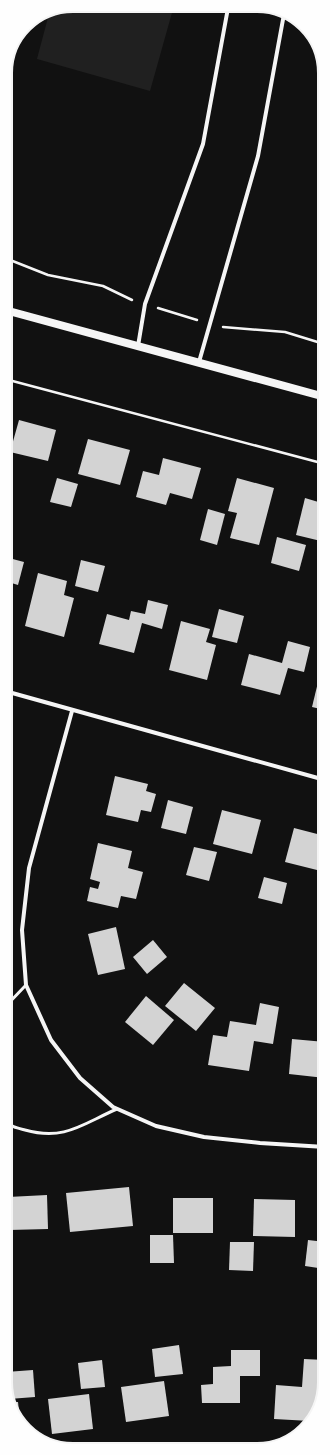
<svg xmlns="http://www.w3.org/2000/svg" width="330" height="1455" viewBox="0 0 330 1455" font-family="'Nunito Sans',sans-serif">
  <rect width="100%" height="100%" fill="#111"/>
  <polygon fill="#202020" points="173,9 150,91 37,59 50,10"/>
  <g fill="#d3d3d3">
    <polygon points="19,420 56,430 48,461 10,452"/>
    <polygon points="88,439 130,450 120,485 78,474"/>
    <polygon points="5,458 11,460 6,478 5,478"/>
    <polygon points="163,458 201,468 192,499 170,493 166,505 136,497 143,471 159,475"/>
    <polygon points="57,478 78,484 71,507 50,502"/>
    <polygon points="237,478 274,488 259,545 230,538 237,513 228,511"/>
    <polygon points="305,498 325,504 325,542 296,535"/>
    <polygon points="208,509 225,514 217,545 200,540"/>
    <polygon points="277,537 306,545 299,571 271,563"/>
    <polygon points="5,557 24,562 18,585 5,581"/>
    <polygon points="81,560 105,566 98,592 75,586"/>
    <polygon points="38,573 67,581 64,595 74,598 64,637 25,626"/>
    <polygon points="148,600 168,605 162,629 142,623 134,653 99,644 107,614 129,620 131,611 145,614"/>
    <polygon points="219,609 244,616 237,643 212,637"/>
    <polygon points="181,621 210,629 206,642 216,645 207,680 169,670"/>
    <polygon points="288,641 310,647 304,672 288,668 280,695 241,685 249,654 282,663"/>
    <polygon points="320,674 325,675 325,710 312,707"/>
    <polygon points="115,776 148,784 146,791 156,794 151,812 141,810 138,822 106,815"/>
    <polygon points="168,800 193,807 186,834 161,828"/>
    <polygon points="222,810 261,820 252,854 213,844"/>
    <polygon points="294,828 325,836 325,872 285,862"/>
    <polygon points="98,843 132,851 128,868 143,872 136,899 121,896 118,908 87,901 90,887 98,889 100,882 90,879"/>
    <polygon points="194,847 217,852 209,881 186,875"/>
    <polygon points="264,877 287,883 282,904 258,898"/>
    <polygon points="116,927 125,969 98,975 88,934"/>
    <polygon points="153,940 167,957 147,974 133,957"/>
    <polygon points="184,983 215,1008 196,1031 165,1006"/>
    <polygon points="146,996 174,1020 153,1045 125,1022"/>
    <polygon points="260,1003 279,1007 273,1044 254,1041 249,1071 208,1065 213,1035 227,1037 230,1021 256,1025"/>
    <polygon points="292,1039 325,1042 325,1078 289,1074"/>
    <polygon points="129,1187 133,1226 70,1232 66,1193"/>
    <polygon points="47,1195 48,1229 9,1230 8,1197"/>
    <rect x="173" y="1198" width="40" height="35"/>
    <polygon points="254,1199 295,1200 295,1237 253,1236"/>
    <polygon points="150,1235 173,1235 174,1263 150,1263"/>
    <polygon points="308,1240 325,1242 325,1269 305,1266"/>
    <polygon points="230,1242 254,1242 253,1271 229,1270"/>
    <polygon points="179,1345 183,1374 155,1377 152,1349"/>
    <polygon points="231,1350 260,1350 260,1376 240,1376 240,1403 202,1403 201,1385 213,1384 213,1367 231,1366"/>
    <polygon points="304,1359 325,1360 325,1386 324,1388 320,1388 319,1401 310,1421 274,1419 276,1385 302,1387"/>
    <polygon points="102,1360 105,1387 81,1389 78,1363"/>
    <polygon points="33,1370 35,1397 9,1399 7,1394 6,1372"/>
    <polygon points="164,1381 169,1416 126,1422 121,1387"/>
    <polygon points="89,1394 93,1429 52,1434 48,1399"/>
    <polygon points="11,1402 18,1402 20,1420"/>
  </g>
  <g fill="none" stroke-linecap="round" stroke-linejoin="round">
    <g stroke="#f5f5f5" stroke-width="2.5">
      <polyline points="5,258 48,275 103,286 132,300"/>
      <polyline points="158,308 197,320"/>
      <polyline points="223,327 285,332 324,344"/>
      <polyline points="5,379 325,464"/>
    </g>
    <g stroke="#f5f5f5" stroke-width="3">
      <polyline points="5,73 8,63"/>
      <polyline points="5,1007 26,985"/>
      <path d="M6 1121C11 1127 17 1128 25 1130 65 1141 82 1124 117 1109"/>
    </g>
    <g stroke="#f5f5f5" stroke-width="4">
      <polyline points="138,346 145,304 203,144 228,8"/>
      <polyline points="199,362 258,156 284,14"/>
      <polyline points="5,691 325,780"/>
      <polyline points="72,711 29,868 22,930 26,985 51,1040 80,1078 113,1107 156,1126 204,1137 260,1143 325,1147"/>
    </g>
    <polyline stroke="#f5f5f5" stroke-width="8" points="5,310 325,397"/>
  </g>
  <path d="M0 0H330V1455H0ZM73 12H257A61 61 0 0 1 318 73V1382A61 61 0 0 1 257 1443H73A61 61 0 0 1 12 1382V73A61 61 0 0 1 73 12Z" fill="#fefefe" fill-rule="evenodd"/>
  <path fill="none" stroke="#f5f5f5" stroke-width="2" d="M73 12H257A61 61 0 0 1 318 73V1382A61 61 0 0 1 257 1443H73A61 61 0 0 1 12 1382V73A61 61 0 0 1 73 12Z"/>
</svg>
